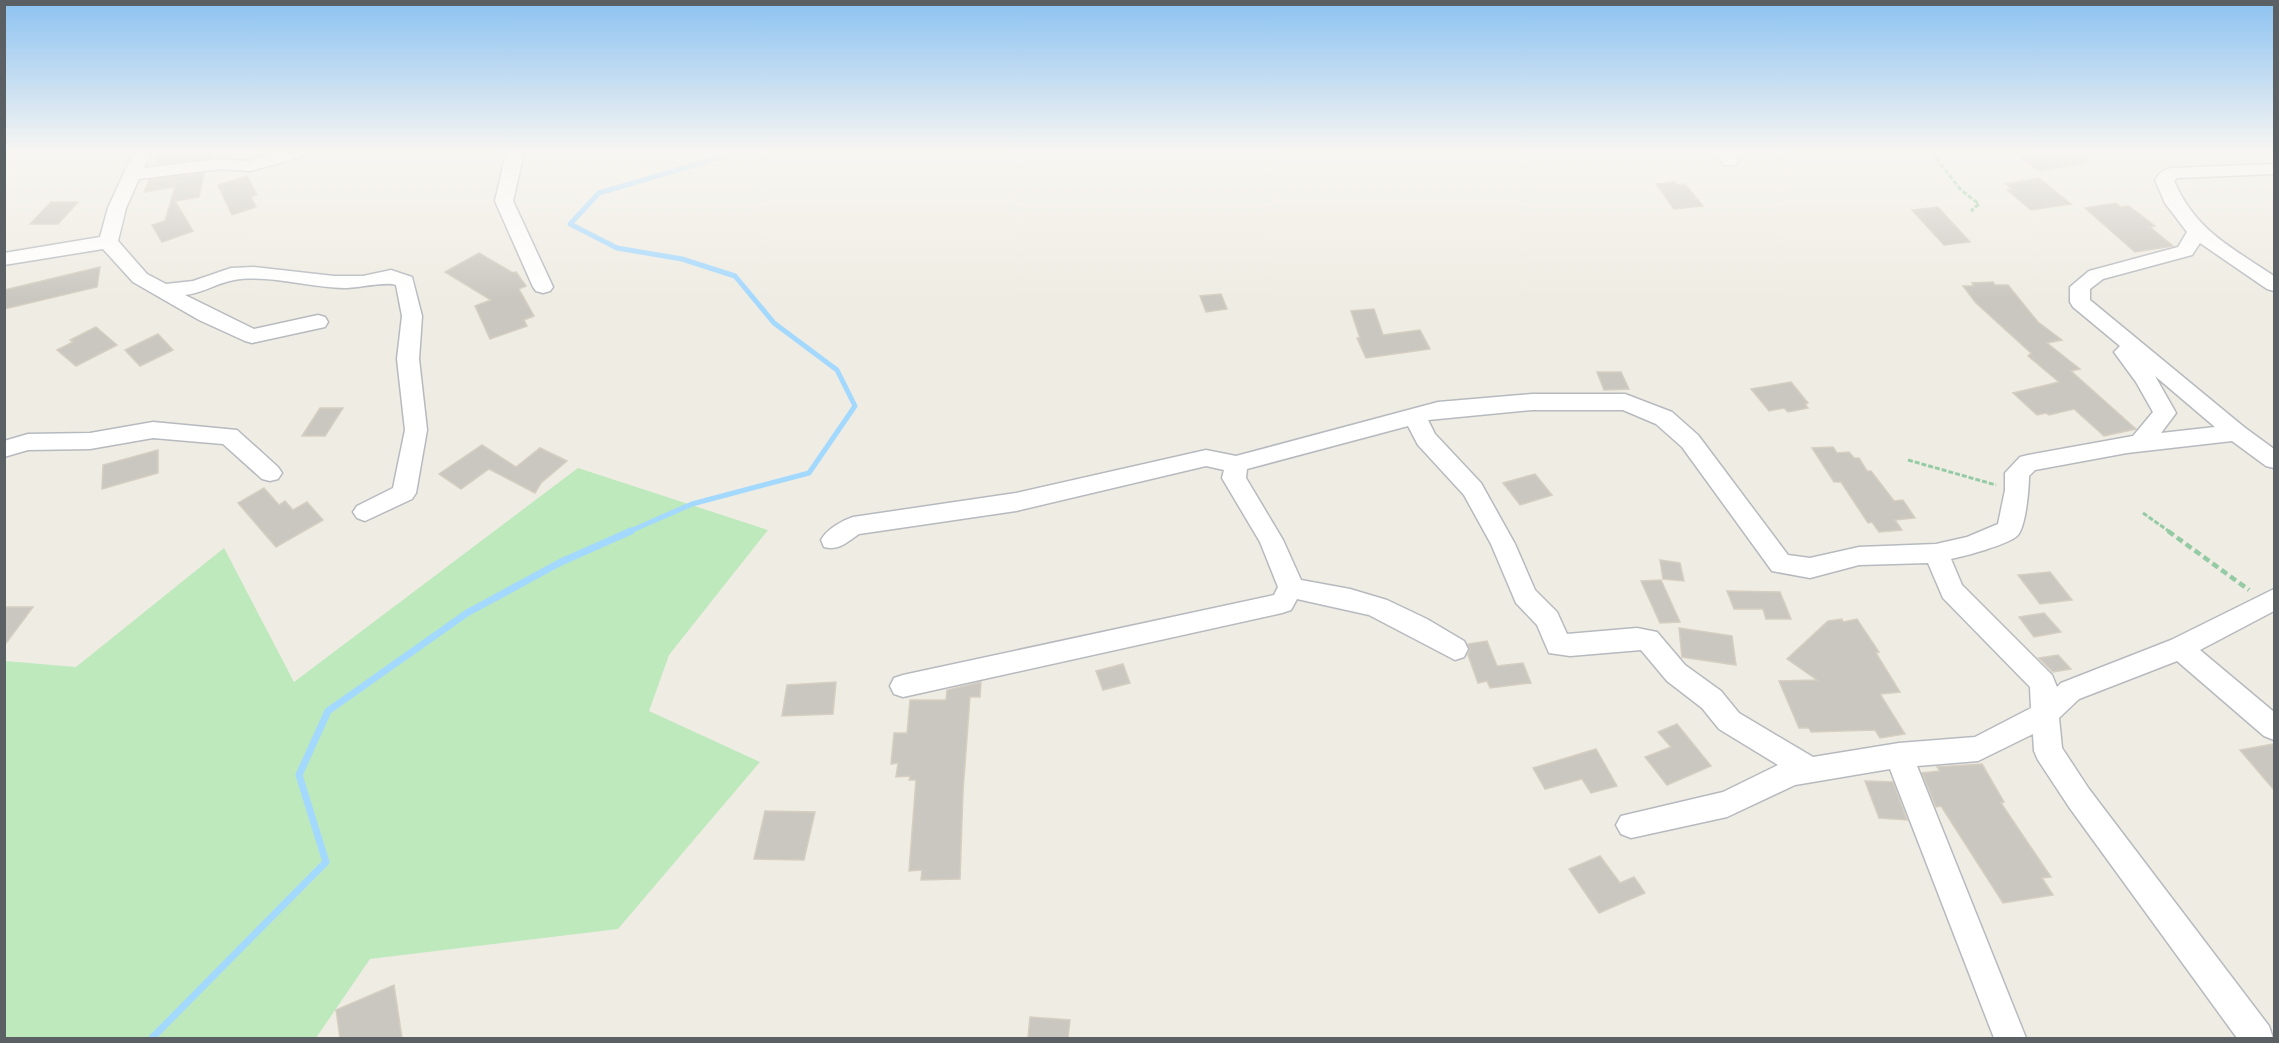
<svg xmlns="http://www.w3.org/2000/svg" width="2279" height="1043" viewBox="0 0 2279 1043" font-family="'Space Grotesk',sans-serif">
  <rect width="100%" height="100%" fill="#efece3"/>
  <polygon fill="#bee9bd" points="578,468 768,530 669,655 649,711 760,762 618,929 370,959 316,1038 5,1038 5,661 76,667 224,548 294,682"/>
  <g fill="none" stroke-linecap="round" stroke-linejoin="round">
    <polyline stroke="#a3d8ff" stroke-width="5" points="628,532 692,504 809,473 855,406 837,370 774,323 735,276 682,259 617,248 570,224 599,193 735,153"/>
    <polyline stroke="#a3d8ff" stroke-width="7" points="152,1038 326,862 299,775 328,711 467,613 561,562 631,531"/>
  </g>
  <g fill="#cac7c0" stroke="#d5cec1" stroke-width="1.5">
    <polygon points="159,153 228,153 226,157 155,164"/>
    <polygon points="2015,153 2087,153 2088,162 2039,171"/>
    <polygon points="204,173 199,197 175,201 193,231 162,242 152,225 165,221 175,187 144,192 149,180"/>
    <polygon points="247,176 257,195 251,197 256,207 232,215 218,185"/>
    <polygon points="2039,178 2071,204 2031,210 2007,190 2012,189 2006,184"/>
    <polygon points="1675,182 1677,185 1685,184 1703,206 1674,209 1656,184"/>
    <polygon points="51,202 78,202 58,224 30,224"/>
    <polygon points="2116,203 2121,207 2129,206 2155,226 2150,227 2173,246 2135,252 2085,208"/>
    <polygon points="1938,207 1946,216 1970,242 1944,245 1912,210"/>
    <polygon points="479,253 513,273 516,272 526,286 519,289 534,316 524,320 527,326 490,339 475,306 491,300 445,272"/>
    <polygon points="100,267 97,287 4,309 4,290"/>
    <polygon points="1993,282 1995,285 2008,285 2038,322 2062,340 2047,343 2080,369 2071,371 2136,429 2104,436 2074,409 2049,415 2046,413 2037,415 2013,393 2059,382 2028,356 2031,353 1976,303 1963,286 1974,286 1972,283"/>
    <polygon points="1221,294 1227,309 1206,312 1200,296"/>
    <polygon points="1374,309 1383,335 1420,330 1430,349 1366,358 1357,338 1360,338 1351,311"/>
    <polygon points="96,327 117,345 76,366 57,350 73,342 70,340"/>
    <polygon points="158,334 173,350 140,366 125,350"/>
    <polygon points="1597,372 1621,372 1629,389 1604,390"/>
    <polygon points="1791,382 1808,403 1805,404 1808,408 1788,412 1784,408 1769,411 1751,389"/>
    <polygon points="320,408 343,408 325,436 302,436"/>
    <polygon points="482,445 516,467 540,448 567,461 541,483 535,493 489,469 461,489 439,474"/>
    <polygon points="1833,447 1837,453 1849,452 1854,458 1859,458 1867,471 1871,471 1894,501 1903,500 1915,518 1895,520 1902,530 1879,532 1872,522 1868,523 1841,482 1834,482 1812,448"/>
    <polygon points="158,450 158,473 102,489 103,465"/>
    <polygon points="1535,474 1552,495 1520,505 1503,483"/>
    <polygon points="264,488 279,505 285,501 293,510 307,502 323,520 276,547 238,503"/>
    <polygon points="1660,560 1680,563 1684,581 1663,579"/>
    <polygon points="2050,572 2072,600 2040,604 2018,575"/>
    <polygon points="1661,580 1680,622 1660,623 1641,581"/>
    <polygon points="1727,591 1780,592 1791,619 1766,619 1763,609 1734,609"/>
    <polygon points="4,607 33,607 4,646"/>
    <polygon points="2044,613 2061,632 2034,637 2019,617"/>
    <polygon points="1842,619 1843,622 1857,619 1879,652 1876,653 1900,692 1880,694 1905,734 1880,738 1875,730 1811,732 1809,728 1799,728 1779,681 1817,680 1787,659 1828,621"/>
    <polygon points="1679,628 1732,636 1736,665 1682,657"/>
    <polygon points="1487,641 1497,666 1523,663 1531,683 1490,688 1487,681 1478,683 1468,655 1470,650 1468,644"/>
    <polygon points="2058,655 2071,669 2053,672 2039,658"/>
    <polygon points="1123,664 1130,683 1103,690 1096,671"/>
    <polygon points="836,682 833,714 782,716 787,685"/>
    <polygon points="981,682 980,697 970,697 963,791 960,879 921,880 922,870 909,871 916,780 909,780 910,776 896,777 898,763 891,764 894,733 907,733 910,700 946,700 947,690"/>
    <polygon points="1677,724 1711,766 1667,785 1645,757 1671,747 1658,732"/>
    <polygon points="2274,744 2274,790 2240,750"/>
    <polygon points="1596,749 1617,786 1591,793 1582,779 1545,789 1533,768"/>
    <polygon points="1982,764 2004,802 2001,803 2051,877 2042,878 2053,895 2003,903 1941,806 1936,807 1922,773 1940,771 1937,767"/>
    <polygon points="1865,781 1893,782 1907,820 1879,818"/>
    <polygon points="765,811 815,812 804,860 754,859"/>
    <polygon points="1600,856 1620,883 1634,877 1645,893 1599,913 1569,869"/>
    <polygon points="394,985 402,1038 340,1038 336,1010"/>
    <polygon points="1030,1017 1070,1020 1068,1038 1028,1038"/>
  </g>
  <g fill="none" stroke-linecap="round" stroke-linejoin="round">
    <g stroke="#b6babf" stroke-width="3">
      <g id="minor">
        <path d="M133 153H151L144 168 220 159 249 161 274 153H304L301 157 250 171 220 169 139 179 126 208 118 241 147 274 166 284 193 281 231 268 254 267 334 276H363L391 270 412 277 422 316 419 359 427 430 416 493 412 499 365 521 357 518 353 512 357 506 393 488 405 430 397 359 402 316 396 285C386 281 359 288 345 288 310 288 268 274 234 280 217 283 203 293 185 295L254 329 318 315 325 317 328 322 325 327 252 343 245 341 199 320 133 282 103 249 4 265V253L100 237 108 208Z"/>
        <polygon points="506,153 524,153 513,201 553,287 550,291 543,293 536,291 533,287 495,201"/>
        <polygon points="1715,153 1733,153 1739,161 1736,165 1724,165"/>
        <path d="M2274 164V174L2177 178 2174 181C2196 231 2231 247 2274 276V291L2267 289 2200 243 2192 255 2103 279 2090 289V300L2244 427 2274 449V468L2266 466 2232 441 2127 453 2035 470 2029 476C2029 487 2026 528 2017 536 2007 545 1965 556 1951 559L1962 585 2052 675 2057 687 2061 683 2171 640 2274 589V611L2200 650 2274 712V740L2264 736 2177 661 2079 699 2059 718 2062 748 2089 789 2269 1026 2273 1038H2237L2069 807 2038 760 2034 751 2033 734 1978 761 1917 766 2026 1038H1994L1890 769 1795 785 1727 817 1631 838 1621 834 1616 825 1621 816 1723 792 1778 765 1719 729 1702 708 1667 681 1641 650 1570 656 1549 653 1537 625 1516 603 1491 544 1464 495 1418 445 1408 426 1247 469 1246 478 1283 540 1301 580 1350 589 1387 600 1427 619 1464 641 1468 649 1464 657 1455 660 1369 615 1297 599 1291 610 1282 613 903 697 894 694 890 686 894 678 903 675 1274 595 1278 587 1260 542 1222 478 1224 470 1206 466 1016 511 859 534C847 542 839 551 824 547L821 540C827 529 841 521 853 517L1016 493 1206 450 1236 456 1438 402 1532 394H1625L1672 412 1698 435 1788 555 1810 558 1859 547 1936 544 1967 537 1998 524 2005 490V473L2020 457 2028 455 2133 436 2153 412 2136 382 2114 352 2120 346 2073 307 2070 302V287L2089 271 2178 247 2187 232 2165 203 2155 180C2159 173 2164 169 2172 168ZM2155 376 2215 427 2161 433 2176 413ZM1532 410H1623L1656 424 1682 447 1772 571 1810 578 1859 565 1928 563 1943 598 2030 687 2031 708 1975 737 1899 743 1813 757 1739 713 1721 691 1685 665 1657 632 1637 628 1567 634 1557 612 1535 590 1515 544 1481 483 1435 434 1428 420Z"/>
        <polygon points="153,422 237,430 278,467 282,473 278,479 270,481 262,479 223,444 153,438 90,449 28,450 4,457 4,441 28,434 90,433"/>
      </g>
    </g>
    <g stroke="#95cba4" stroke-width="3" stroke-dasharray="5 2" stroke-linecap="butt">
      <polyline points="1932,153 1961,190 1979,204 1971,211"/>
      <polyline points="1908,460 1996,485"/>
      <polyline points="2143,513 2170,532"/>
    </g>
    <polyline stroke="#95cba4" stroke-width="4.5" stroke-dasharray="7 4" stroke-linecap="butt" points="2168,531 2249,590"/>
    <use href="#minor" fill="#fff" fill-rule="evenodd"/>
  </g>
  <linearGradient id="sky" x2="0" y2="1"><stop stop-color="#8cc2f1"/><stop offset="0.51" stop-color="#f8f6f2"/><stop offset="1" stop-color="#f8f6f2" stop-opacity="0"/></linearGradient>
  <rect width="2279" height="299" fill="url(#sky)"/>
  <rect width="2279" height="1043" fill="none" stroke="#5b6065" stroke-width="12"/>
</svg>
